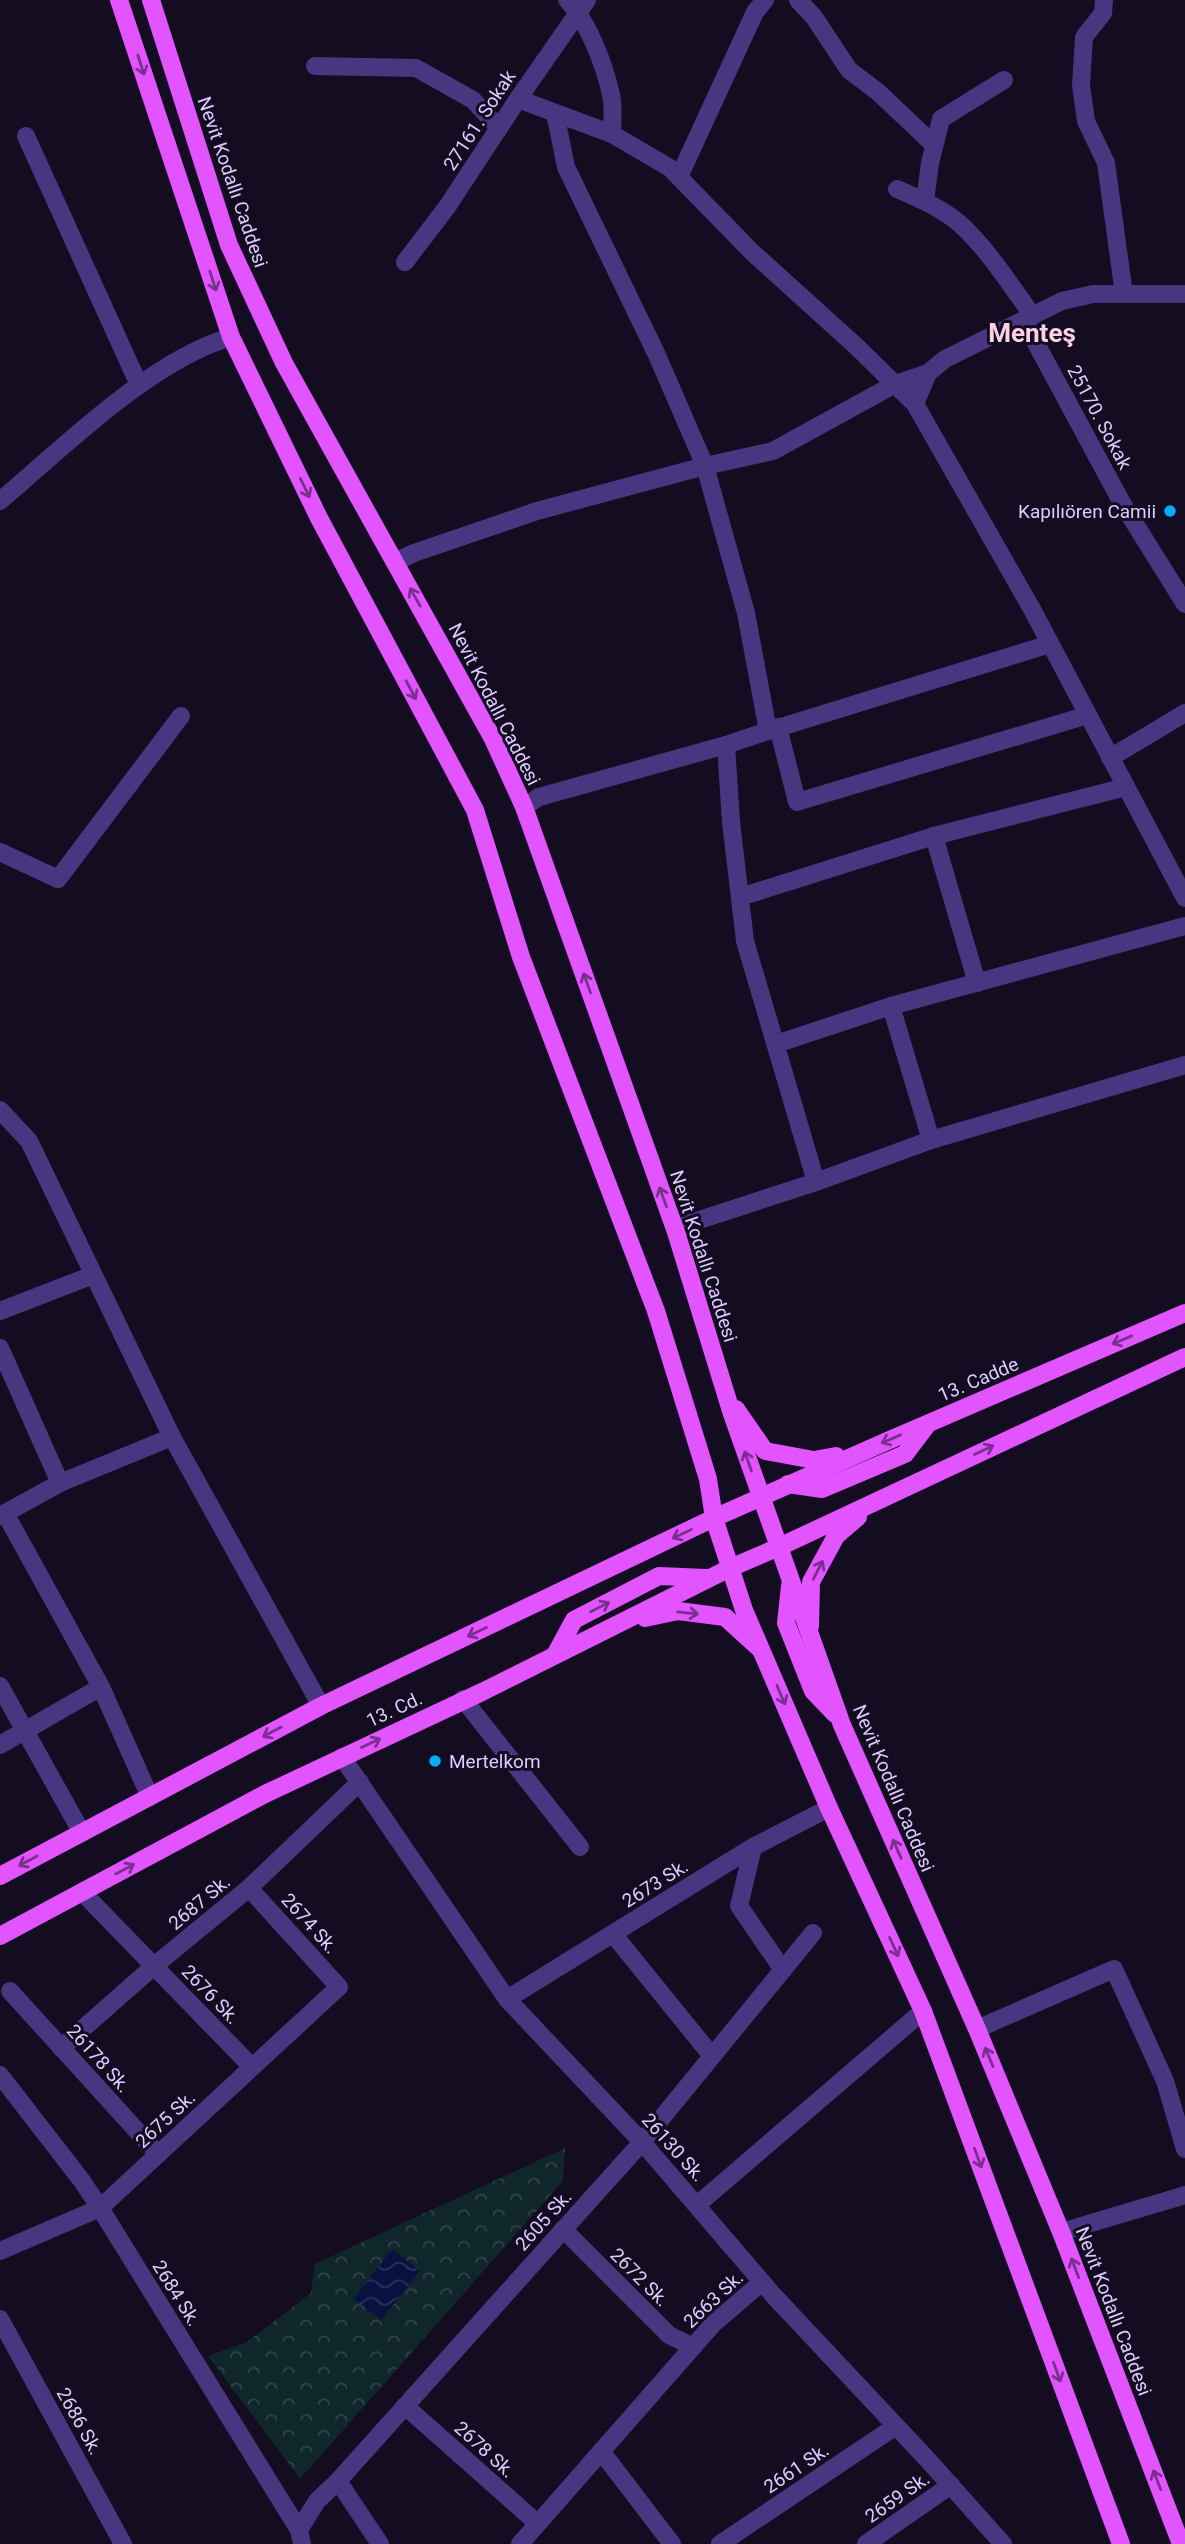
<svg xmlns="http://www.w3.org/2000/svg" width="1185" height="2544" viewBox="0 0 1185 2544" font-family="Roboto,sans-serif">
  <defs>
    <pattern id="park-crowns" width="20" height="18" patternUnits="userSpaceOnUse" patternTransform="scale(1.75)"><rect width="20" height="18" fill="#0f262b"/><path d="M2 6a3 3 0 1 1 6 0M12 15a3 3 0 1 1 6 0" fill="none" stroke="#32444b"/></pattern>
    <pattern id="water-waves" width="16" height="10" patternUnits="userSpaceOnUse" patternTransform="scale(1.75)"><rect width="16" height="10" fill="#08113f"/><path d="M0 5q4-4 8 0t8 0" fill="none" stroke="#2c325c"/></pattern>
  </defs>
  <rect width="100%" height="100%" fill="#140c21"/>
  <polygon fill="url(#park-crowns)" points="565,2148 563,2181 300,2479 208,2356 247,2342 311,2293 315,2264"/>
  <polygon fill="url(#water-waves)" points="392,2249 420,2271 381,2320 354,2299"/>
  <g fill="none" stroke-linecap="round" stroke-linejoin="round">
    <g stroke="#483681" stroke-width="18">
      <path d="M567 0C588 21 605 66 611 95 614 107 612 122 612 134"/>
      <polyline points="798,0 814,17 849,70 878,92 934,145"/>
      <polyline points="1104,0 1103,13 1084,37 1081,85 1086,121 1106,163 1124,294"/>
      <polyline points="315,66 416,68 473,100 499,128"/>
      <polyline points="518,99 612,134 670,168 752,252 857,347 915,404 1033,611 1185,898"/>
      <polyline points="26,136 139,385"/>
      <polyline points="679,177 755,12 765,0"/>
      <path d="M897 189C918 198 941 208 959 223 988 249 1010 285 1033 316"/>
      <polyline points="925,201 930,163 941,119 1004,80"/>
      <polyline points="405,262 447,207 518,99 587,0"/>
      <polyline points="1024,321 1122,503 1185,604"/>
      <polyline points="915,404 928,373 945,359 1062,301 1093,294 1185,294"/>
      <path d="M0 501C64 447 151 360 231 337"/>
      <polyline points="395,562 414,553 537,511 705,466 773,451 895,384 928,373"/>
      <polyline points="778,727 797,802 1088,715"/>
      <polyline points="768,731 1050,644"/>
      <polyline points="726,745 731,822 745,941 816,1182"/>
      <polyline points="1110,758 1185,713"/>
      <polyline points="524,807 539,797 726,745 768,731 746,613 705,466 656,353 566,167 555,113"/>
      <polyline points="934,836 977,983"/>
      <polyline points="0,852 58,879 181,716"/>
      <polyline points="740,897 934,836 1126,787"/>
      <polyline points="891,1006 931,1140"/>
      <polyline points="776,1044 891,1006 1185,926"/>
      <polyline points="0,1110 29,1141 172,1437 321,1706"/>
      <polyline points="676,1232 687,1224 816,1182 931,1140 1185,1065"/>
      <polyline points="0,1311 93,1275"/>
      <polyline points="0,1348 60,1483"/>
      <polyline points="5,1513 101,1687 150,1797"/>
      <polyline points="0,1516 60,1483 172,1437"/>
      <polyline points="0,1686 82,1833"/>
      <polyline points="463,1699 580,1847"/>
      <polyline points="0,1745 101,1687"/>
      <polyline points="342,1757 507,1999 642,2142 774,2296 927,2459 1003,2544"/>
      <polyline points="753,1847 739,1906 783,1970"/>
      <polyline points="82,1892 251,2066"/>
      <polyline points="613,1934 712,2056"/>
      <polyline points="10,1991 158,2154"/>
      <polyline points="507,1999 753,1847 829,1808"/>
      <polyline points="977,2029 1114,1969 1165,2081 1185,2149"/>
      <polyline points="61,2048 154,1966 249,1888 360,1782"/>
      <polyline points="0,2075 82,2181 100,2208 299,2530 302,2544"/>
      <polyline points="697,2205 923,2011"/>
      <polyline points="563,2229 669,2335 693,2347"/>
      <polyline points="1061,2232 1185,2195"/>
      <polyline points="0,2251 100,2208 339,1987 249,1888"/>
      <polyline points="0,2319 123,2544"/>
      <polyline points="405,2406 537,2523"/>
      <polyline points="601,2451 672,2544"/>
      <polyline points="338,2481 380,2544"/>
      <polyline points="299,2530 317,2501 338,2481 642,2142 813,1933"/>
      <polyline points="520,2544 713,2324 762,2282"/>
      <polyline points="720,2544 896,2426"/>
      <polyline points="866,2544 951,2485"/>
    </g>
    <g stroke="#e254ff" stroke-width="18">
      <polyline points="119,0 231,337 319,518 475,810 521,957 656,1311 708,1479 714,1518 744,1610 829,1808 923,2011 1121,2544"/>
      <polyline points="151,0 229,245 284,363 493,739 524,807 676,1232 732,1414 842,1725 977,2029 1061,2232 1181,2544"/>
      <polyline points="736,1409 765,1451 814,1460 836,1456"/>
      <polyline points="788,1484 822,1489 905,1454 927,1425"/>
      <polyline points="790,1586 786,1623 813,1691 835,1714"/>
      <polyline points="645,1618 678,1611 725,1617 758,1647"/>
      <polyline points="810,1626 811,1582 836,1536 858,1517"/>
      <polyline points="555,1655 574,1620 659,1576 706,1578"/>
      <polyline points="0,1876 321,1706 714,1518 885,1442 1185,1313"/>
      <polyline points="0,1936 265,1794 482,1692 730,1568 779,1547 1185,1357"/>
    </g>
  </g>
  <defs><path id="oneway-shaft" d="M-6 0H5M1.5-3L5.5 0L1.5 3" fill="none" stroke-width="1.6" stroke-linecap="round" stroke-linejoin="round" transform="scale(1.75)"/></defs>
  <g stroke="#7b3090">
    <use href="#oneway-shaft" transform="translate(141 65) rotate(72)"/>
    <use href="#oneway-shaft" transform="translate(213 281) rotate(72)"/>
    <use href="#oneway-shaft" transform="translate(305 488) rotate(64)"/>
    <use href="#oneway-shaft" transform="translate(415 597) rotate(-119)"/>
    <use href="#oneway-shaft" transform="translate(411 690) rotate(62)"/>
    <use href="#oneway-shaft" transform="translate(587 983) rotate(-110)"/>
    <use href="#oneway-shaft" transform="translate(663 1197) rotate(-110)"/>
    <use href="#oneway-shaft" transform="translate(1122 1340) rotate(157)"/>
    <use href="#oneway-shaft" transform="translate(891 1439) rotate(157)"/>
    <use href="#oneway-shaft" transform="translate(984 1450) rotate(-25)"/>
    <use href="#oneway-shaft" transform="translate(748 1461) rotate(-109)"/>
    <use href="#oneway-shaft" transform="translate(682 1534) rotate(154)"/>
    <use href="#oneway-shaft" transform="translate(818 1570) rotate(-63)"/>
    <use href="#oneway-shaft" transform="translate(600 1607) rotate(-27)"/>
    <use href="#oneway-shaft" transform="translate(688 1613) rotate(6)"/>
    <use href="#oneway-shaft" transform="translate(477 1632) rotate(155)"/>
    <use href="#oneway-shaft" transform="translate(781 1695) rotate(67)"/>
    <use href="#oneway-shaft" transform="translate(272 1732) rotate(152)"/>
    <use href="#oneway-shaft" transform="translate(371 1743) rotate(-25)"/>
    <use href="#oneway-shaft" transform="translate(897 1849) rotate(-114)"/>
    <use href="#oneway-shaft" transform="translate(28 1861) rotate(152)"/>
    <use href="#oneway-shaft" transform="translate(125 1869) rotate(-28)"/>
    <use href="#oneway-shaft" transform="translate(894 1947) rotate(65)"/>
    <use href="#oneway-shaft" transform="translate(989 2057) rotate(-113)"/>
    <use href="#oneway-shaft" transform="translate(978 2158) rotate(70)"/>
    <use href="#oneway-shaft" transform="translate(1075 2268) rotate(-111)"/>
    <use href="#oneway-shaft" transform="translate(1057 2372) rotate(70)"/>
    <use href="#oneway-shaft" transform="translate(1157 2480) rotate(-111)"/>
  </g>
  <g fill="#00adf8" stroke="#140c21" stroke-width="2.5">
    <circle cx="1170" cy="511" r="7"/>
    <circle cx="435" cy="1761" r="7"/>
  </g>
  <g text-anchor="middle" stroke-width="6" stroke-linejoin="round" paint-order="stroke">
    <g font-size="19" fill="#ddcdff" stroke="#140c21">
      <text transform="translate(479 120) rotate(-57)" y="7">27161. Sokak</text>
      <text transform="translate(233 182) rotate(71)" y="7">Nevit Kodallı Caddesi</text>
      <text transform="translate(1100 417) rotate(62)" y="7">25170. Sokak</text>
      <text transform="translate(495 704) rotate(63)" y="7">Nevit Kodallı Caddesi</text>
      <text transform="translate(704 1256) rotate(72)" y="7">Nevit Kodallı Caddesi</text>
      <text transform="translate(978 1379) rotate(-23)" y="7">13. Cadde</text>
      <text transform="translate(394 1709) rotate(-25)" y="7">13. Cd.</text>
      <text transform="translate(894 1788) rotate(67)" y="7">Nevit Kodallı Caddesi</text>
      <text transform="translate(655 1883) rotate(-32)" y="7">2673 Sk.</text>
      <text transform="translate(199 1902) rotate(-40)" y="7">2687 Sk.</text>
      <text transform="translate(310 1923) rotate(48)" y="7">2674 Sk.</text>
      <text transform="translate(211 1994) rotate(46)" y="7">2676 Sk.</text>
      <text transform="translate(99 2058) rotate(48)" y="7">26178 Sk.</text>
      <text transform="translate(165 2119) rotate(-43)" y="7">2675 Sk.</text>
      <text transform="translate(674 2147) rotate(48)" y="7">26130 Sk.</text>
      <text transform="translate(543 2220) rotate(-48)" y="7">2605 Sk.</text>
      <text transform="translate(640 2277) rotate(45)" y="7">2672 Sk.</text>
      <text transform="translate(177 2293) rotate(58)" y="7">2684 Sk.</text>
      <text transform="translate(713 2299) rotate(-43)" y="7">2663 Sk.</text>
      <text transform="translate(1114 2311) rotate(69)" y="7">Nevit Kodallı Caddesi</text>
      <text transform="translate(80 2421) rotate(61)" y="7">2686 Sk.</text>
      <text transform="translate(485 2449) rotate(42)" y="7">2678 Sk.</text>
      <text transform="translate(796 2468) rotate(-34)" y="7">2661 Sk.</text>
      <text transform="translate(897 2497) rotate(-35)" y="7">2659 Sk.</text>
    </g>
    <g font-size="19" fill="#ddcdff" stroke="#140c21" text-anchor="end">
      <text x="1156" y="518">Kapılıören Camii</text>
      <text x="449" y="1768" text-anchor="start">Mertelkom</text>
    </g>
    <g font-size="26" font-weight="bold" fill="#ffcfe4" stroke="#140c21">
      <text x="1032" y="342">Menteş</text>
    </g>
  </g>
</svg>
